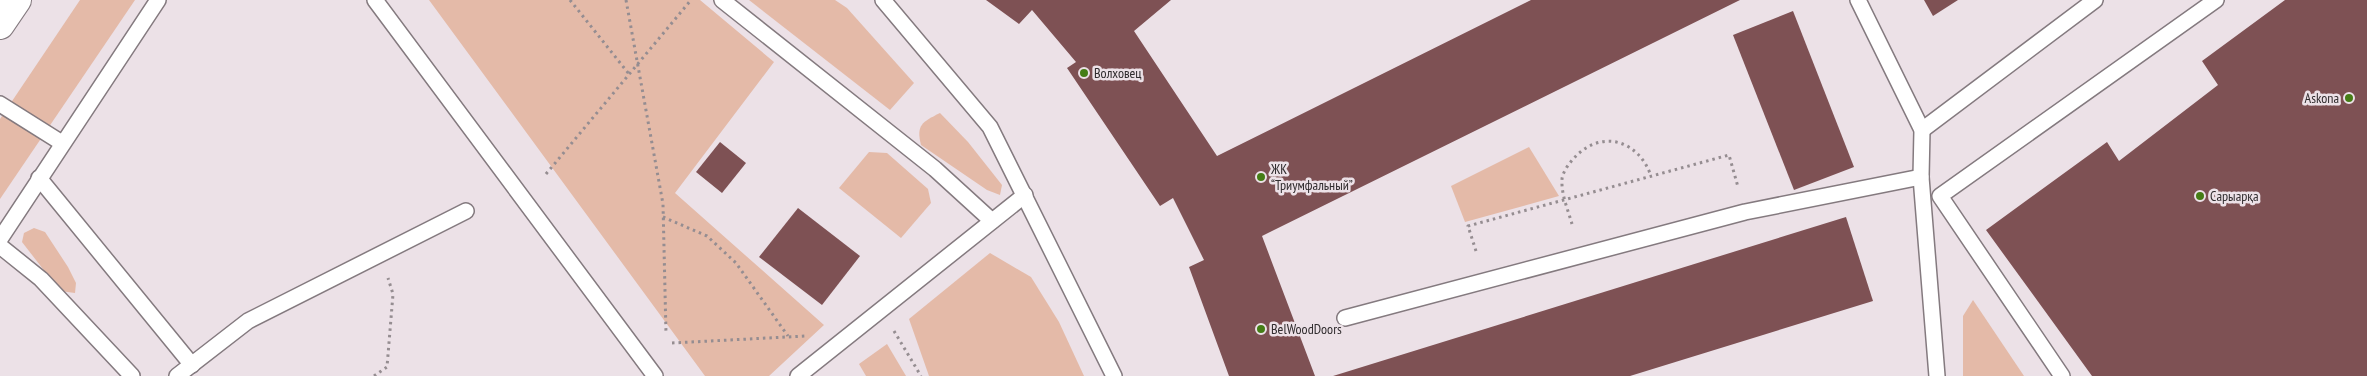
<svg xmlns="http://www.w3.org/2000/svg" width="2367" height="376" viewBox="0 0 2367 376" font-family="'PT Sans Narrow',sans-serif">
  <rect width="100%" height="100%" fill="#ece1e7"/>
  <g fill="#e4baa8">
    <polygon points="80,0 135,0 0,199 0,119"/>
    <polygon points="429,0 700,0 774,62 675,193 824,325 769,376 705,376"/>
    <polygon points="749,0 835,0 847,8 914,83 890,110"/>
    <path d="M940 113 968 142 1002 185 1000 195 987 190 921 145C916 125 922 122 940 113Z"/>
    <polygon points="1529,147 1559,196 1465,222 1451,186"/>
    <polygon points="869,152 887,153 928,189 931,203 901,238 839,188"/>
    <polygon points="34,228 45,232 68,267 76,283 75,293 60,291 22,242 24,233"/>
    <polygon points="990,253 1031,277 1059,322 1084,376 929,376 909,319"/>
    <polygon points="1973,300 2024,376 1963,376 1963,316"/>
    <polygon points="887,344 906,376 866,376 859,364"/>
  </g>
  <g fill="#7e5154">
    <polygon points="986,0 1171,0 1134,31 1217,156 1531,0 1740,0 1262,236 1315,376 1229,376 1189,267 1204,260 1173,198 1160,206 1067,68 1076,62 1032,10 1019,24"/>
    <polygon points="1924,0 1958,0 1933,16"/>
    <polygon points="2285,0 2367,0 2367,376 2092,376 1986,230 2107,142 2119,161 2218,85 2202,61"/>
    <polygon points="1793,11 1854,167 1794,190 1733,35"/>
    <polygon points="720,142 746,163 722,193 696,172"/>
    <polygon points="798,208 860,256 822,305 759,257"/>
    <polygon points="1846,217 1873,301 1630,376 1333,376"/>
  </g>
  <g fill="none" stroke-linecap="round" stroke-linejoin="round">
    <g stroke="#847a7f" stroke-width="18">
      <g id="service">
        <polyline points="375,0 655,376"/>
        <polyline points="722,0 935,169 992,221"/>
        <polyline points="883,0 990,127 1114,376"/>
        <polyline points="1858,0 1922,130 1921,177 1937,376"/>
        <polyline points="0,104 62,143"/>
        <polyline points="1922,130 2095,0"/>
        <polyline points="39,178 192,365"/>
        <polyline points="0,239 158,0"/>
        <polyline points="0,246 41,279 132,376"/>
        <polyline points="1345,318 1745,212 1921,177"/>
        <polyline points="177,376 248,321 466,211"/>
        <polyline points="798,376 1025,195"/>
        <polyline points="2062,376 1940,196 2216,0"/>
      </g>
    </g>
    <g stroke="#847a7f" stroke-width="30">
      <polyline id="secondary" points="0,25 17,0"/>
    </g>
    <g stroke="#958d91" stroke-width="3" stroke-dasharray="2.5 4" stroke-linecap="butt">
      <polyline points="570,0 629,74"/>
      <polyline points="626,0 663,204 666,334"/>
      <polyline points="546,174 691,0"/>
      <polyline points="663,217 707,236 736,263 788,336"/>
      <path d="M1572 224C1568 210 1561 194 1562 179 1563 171 1570 162 1576 156 1603 129 1639 141 1651 176"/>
      <polyline points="1476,251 1468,226 1729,155 1738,187"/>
      <polyline points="894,331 921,376"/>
      <polyline points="672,343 806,336"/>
      <polyline points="374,376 387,367 393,294 388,278"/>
    </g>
    <use href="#service" stroke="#fff" stroke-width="15"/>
    <use href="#secondary" stroke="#fff" stroke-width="28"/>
  </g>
  <g fill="#457d16" stroke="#ece1e7" stroke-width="2">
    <circle cx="1084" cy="73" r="5"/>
    <circle cx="2349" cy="98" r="5"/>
    <circle cx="1261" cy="177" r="5"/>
    <circle cx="2200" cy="196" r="5"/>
    <circle cx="1261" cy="329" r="5"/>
  </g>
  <g text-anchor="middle" stroke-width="5" stroke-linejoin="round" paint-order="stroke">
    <g font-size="14" fill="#302c2e" stroke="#ece1e7" text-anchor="start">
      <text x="1094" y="78">Волховец</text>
      <text x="2339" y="103" text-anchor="end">Askona</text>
      <text x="1271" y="174">ЖК<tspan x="1271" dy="16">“Триумфальный”</tspan></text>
      <text x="2210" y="201">Сарыарқа</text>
      <text x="1271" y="334">BelWoodDoors</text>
    </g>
  </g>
</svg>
